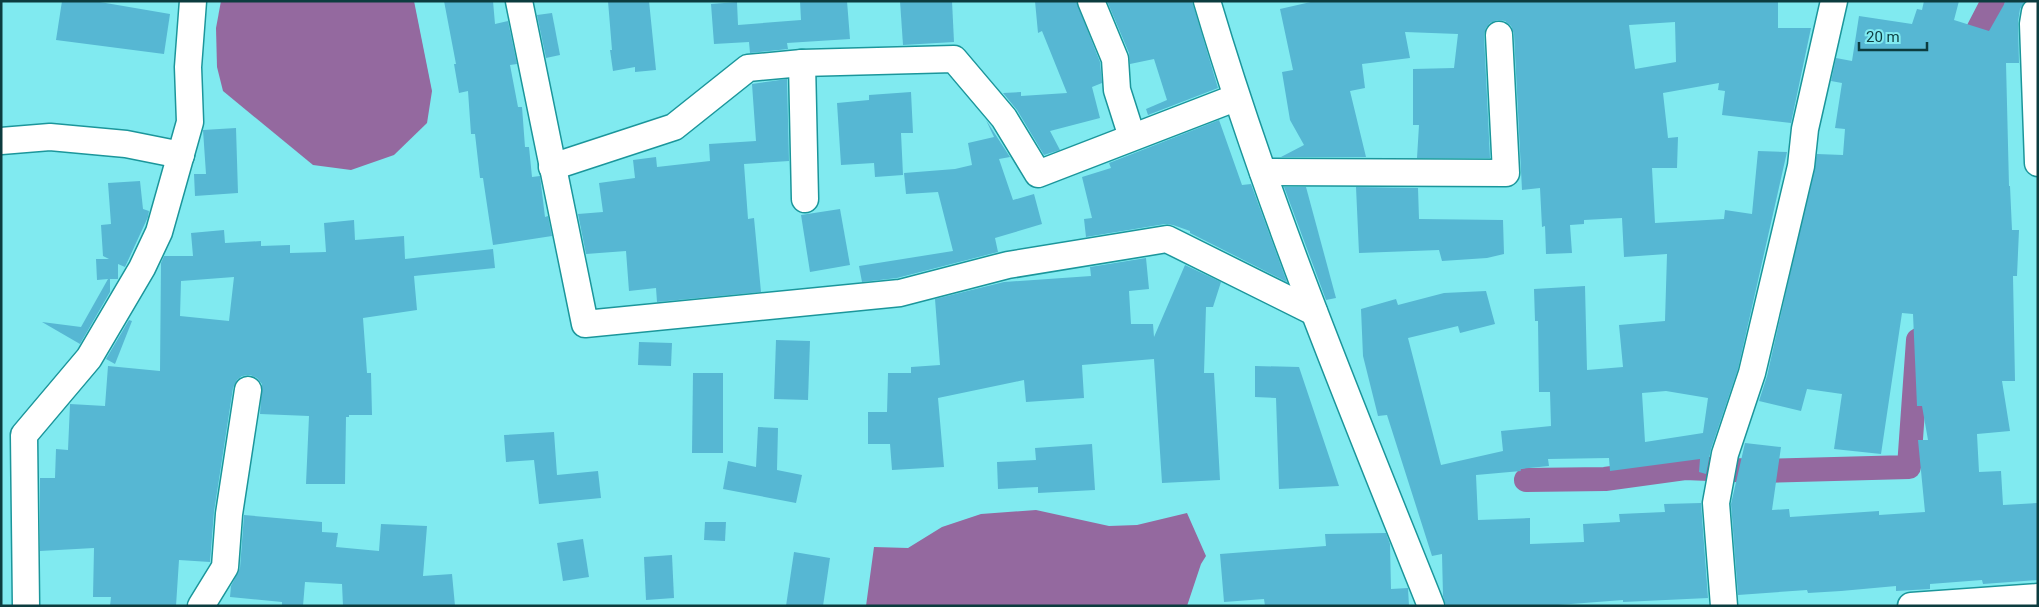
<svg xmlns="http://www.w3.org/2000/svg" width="2039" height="607" viewBox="0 0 2039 607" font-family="Roboto,sans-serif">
  <rect width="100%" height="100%" fill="#80eaf0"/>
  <g fill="#94699f">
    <polygon points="221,1 414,1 432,91 427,123 394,155 351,170 313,165 223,91 217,67 216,28"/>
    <polygon points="1036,510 1109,526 1137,525 1187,513 1206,556 1201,564 1187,606 866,606 874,547 908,548 942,527 981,514"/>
  </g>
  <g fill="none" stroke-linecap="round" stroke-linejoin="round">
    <g stroke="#94699f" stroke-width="24">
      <polyline points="1964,57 1993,1"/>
      <polyline points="1526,480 1605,479 1685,468 1758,471 1909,467 1918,340"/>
    </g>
  </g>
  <g fill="#56b7d3" fill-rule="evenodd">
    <polygon points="62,1 94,1 170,14 164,54 56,40"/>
    <polygon points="444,1 493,1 495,24 508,21 517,64 510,65 518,107 522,107 525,147 529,147 532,177 540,176 545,217 548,216 552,236 493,245 483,178 480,178 475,134 471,134 468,91 459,93 454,64 456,64"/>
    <polygon points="608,1 649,1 656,70 635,72 635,67 613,71 610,50 612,50"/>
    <polygon points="800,1 847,1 850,39 787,43 788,49 750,53 749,42 714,44 711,4 737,2 738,25 801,20"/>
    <polygon points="900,1 952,1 954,42 903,45"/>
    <polygon points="1035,1 1076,1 1100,62 1102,83 1092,87 1100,118 1050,131 1060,150 1044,155 1017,110 1003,93 1021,92 1021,96 1067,93 1042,31 1038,33"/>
    <polygon points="1107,1 1192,1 1218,88 1148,115 1146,109 1167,100 1154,59 1130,64 1129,53"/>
    <path d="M1315 1H1778V28H1811L1791 123 1722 115 1725 91 1718 90 1719 83 1663 93 1668 138 1678 137 1677 168H1652L1655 223 1724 219 1725 210 1752 214 1758 151 1787 152 1738 369 1711 449 1706 474 1699 472 1700 459 1610 471 1609 458 1548 459 1549 466 1520 469 1521 471 1476 475 1478 520 1530 518V544L1584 542 1583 524 1620 522 1619 514 1665 512 1664 504 1701 503 1708 598 1623 602V600L1545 606H1446L1443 596 1442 554 1432 556 1387 415 1378 416 1363 356 1361 309 1396 299 1398 305 1444 293 1486 291 1495 324 1460 333 1458 326 1408 338 1441 465 1503 451 1501 431 1551 426 1550 392H1539L1538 321H1535L1534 289 1585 286 1587 370 1623 367 1619 325 1665 321 1667 254 1624 257 1622 218 1584 220V224L1570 225 1572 253 1546 254 1545 226 1542 227 1540 188 1522 190 1514 34 1511 26 1505 21 1498 20 1490 23 1486 28 1484 35 1490 158H1417L1419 125H1413V69L1454 68 1458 34 1405 32 1410 58 1362 64 1365 88 1350 91 1366 157H1281L1304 145 1290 120 1282 72 1293 70 1280 9ZM1675 22 1676 62 1635 69 1629 25ZM1666 391 1708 398 1703 433 1645 442 1642 393Z"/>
    <polygon points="1924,1 1959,1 1954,20 1989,31 2006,1 2025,1 2020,9 2018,22 2019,63 2006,63 2009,186 2010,186 2012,230 2019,230 2017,276 2013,276 2015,381 2002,381 2010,431 1977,434 1979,472 2001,471 2003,505 2038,503 2038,580 1983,584 1982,580 1930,584 1930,589 1896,591 1896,586 1841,591 1808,593 1807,590 1738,595 1731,504 1745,443 1781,447 1772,510 1789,509 1790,517 1879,511 1879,515 1925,512 1918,440 1928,440 1922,406 1917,406 1913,314 1902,313 1881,454 1834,449 1842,394 1807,389 1801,411 1759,401 1767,376 1817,154 1843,155 1845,129 1835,128 1842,83 1831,81 1836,58 1852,61 1859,16 1912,24 1917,9 1922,10"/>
    <polygon points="552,13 560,55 546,58 537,15"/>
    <polygon points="787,79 789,161 744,164 748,219 754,218 761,292 657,302 656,288 629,291 626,251 586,254 578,214 603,212 599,183 635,178 633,160 656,157 657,167 710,161 709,144 756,141 752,84"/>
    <polygon points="911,92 913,133 901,133 903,175 875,177 874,163 841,165 837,103 869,100 869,95"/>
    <polygon points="986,120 1010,157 999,159 1013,200 1034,194 1042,224 995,238 998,252 897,278 862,282 859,266 953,251 938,192 906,194 904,173 955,169 972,165 968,143 994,137"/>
    <polygon points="1219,120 1242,185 1251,184 1287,282 1190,233 1190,231 1173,225 1165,224 1086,237 1084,219 1092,218 1082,177 1111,168 1109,163"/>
    <polygon points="236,128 238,193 195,196 194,174 206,174 203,130"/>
    <polygon points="140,181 143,209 149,211 148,217 125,267 118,264 118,279 110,279 110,292 80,344 42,322 81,327 108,279 97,280 96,259 109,259 103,256 101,225 111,224 108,183"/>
    <polygon points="1284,187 1306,187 1336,298 1326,300"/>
    <polygon points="1356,187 1418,188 1419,219 1503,220 1504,254 1487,258 1442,261 1439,250 1359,253"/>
    <polygon points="840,209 850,265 810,272 801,215"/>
    <path d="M354 220 355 240 404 236 405 259 493 249 495 268 414 276 417 310 363 318 367 373H371L372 415H349V417H346L345 484H306L309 416 260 414 262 384 257 378 250 375 242 376 237 380 233 388 214 512 210 562 179 560 176 606H110L111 597H93L94 548 40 551V478H55L56 449 68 450 70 404 105 406 108 366 160 371 161 263 164 256H193L191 233 224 230 225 243 261 241V246L290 245V253L326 252 324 223ZM234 277 229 321 180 316 181 281Z"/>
    <polygon points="1146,258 1149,289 1129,291 1131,324 1153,324 1154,337 1185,265 1221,282 1213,307 1206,307 1204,373 1214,373 1220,480 1162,483 1154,359 1082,365 1084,398 1026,402 1024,380 938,398 944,467 892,470 890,444 868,444 868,412 887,412 888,373 911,373 911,367 940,365 935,299 1004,282 1091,276 1090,267"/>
    <polygon points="129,320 132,321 115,364 106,359"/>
    <polygon points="776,340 810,341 808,400 774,399"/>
    <polygon points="639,342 672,343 671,366 638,365"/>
    <polygon points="1255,366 1299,367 1339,486 1279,489 1276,398 1255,397"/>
    <polygon points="693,373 723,373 723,453 692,453"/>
    <polygon points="758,427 778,428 777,470 802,475 796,503 723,489 728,461 756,467"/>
    <polygon points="554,432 557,475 598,471 601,498 539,504 534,460 506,462 504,435"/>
    <polygon points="1092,444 1095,490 1038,493 1038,487 998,489 997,462 1036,460 1035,448"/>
    <polygon points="244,515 322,522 322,532 338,533 336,547 379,551 381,524 427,526 423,576 452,574 455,606 343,606 342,584 305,582 303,606 282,606 282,602 230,597 231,586 240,568"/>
    <polygon points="705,522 726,522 725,541 704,540"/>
    <polygon points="1386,533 1390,544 1391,589 1408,588 1409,606 1265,606 1264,599 1224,602 1220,554 1326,546 1325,534"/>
    <polygon points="583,539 589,577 563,581 557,543"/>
    <polygon points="794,552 830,558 823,606 786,606"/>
    <polygon points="672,555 674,598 646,600 644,557"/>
  </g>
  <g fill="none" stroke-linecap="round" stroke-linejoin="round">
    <g stroke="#1b969b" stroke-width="29">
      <g id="street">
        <polyline points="519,1 585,324 900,293 1008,265 1167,239 1314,312"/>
        <polyline points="1091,1 1115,59 1117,90 1132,137"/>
        <path d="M1207 1C1268 207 1351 406 1431 606"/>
        <polyline points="2038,10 2035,12 2033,24 2038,163"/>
        <polyline points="802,63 805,199"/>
        <polyline points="1,141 50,137 126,144 181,155"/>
        <polyline points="552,167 674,127 748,68 802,63 954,59 1004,118 1038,174 1235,98"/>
        <polyline points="1263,172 1506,173 1499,35"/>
        <polyline points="26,606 24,435 89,358 142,268 159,232 190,122 188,67 193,1"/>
        <polyline points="201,606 225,567 229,514 248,390"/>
        <polyline points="1724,606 1716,503 1725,454 1752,373 1801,166 1805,129 1834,1"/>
        <polyline points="1911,606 2038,597"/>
      </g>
    </g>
    <use href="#street" stroke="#fff" stroke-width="26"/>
  </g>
  <rect width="2039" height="607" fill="none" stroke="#0c3c3f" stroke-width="5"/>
  <path d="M1859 42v8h68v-8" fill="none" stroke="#0c3c3f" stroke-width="2.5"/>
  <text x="1866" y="42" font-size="15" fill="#0c3c3f" stroke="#80eaf0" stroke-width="4" paint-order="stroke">20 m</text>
</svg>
